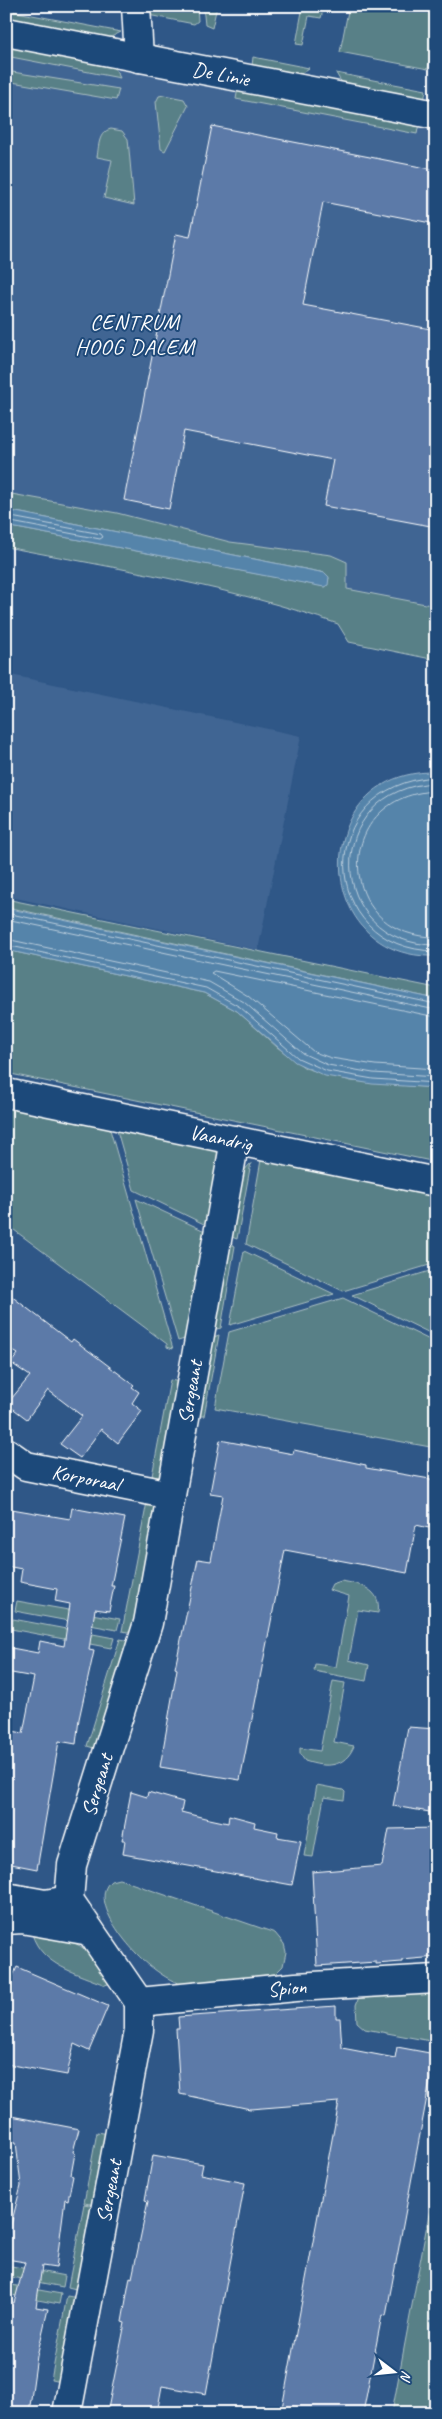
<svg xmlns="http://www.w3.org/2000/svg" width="442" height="2419" viewBox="0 0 442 2419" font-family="Caveat,sans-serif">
  <rect width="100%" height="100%" fill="#2f5787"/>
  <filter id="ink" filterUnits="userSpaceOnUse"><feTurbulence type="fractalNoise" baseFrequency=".02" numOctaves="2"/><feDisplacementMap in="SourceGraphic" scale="10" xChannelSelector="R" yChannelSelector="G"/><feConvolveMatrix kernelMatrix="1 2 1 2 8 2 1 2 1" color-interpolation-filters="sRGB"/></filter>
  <g filter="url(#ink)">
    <g fill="#406593">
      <polygon points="6,47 436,131 436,606 6,525"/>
      <polygon points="6,674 301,736 258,950 6,896"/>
    </g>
    <g fill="#588087" stroke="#acc0c3">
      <polygon points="147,6 197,6 198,21 194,24 148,15"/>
      <polygon points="203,6 217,6 212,28 205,25"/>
      <polygon points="303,6 324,6 321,18 309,16 303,45 296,44"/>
      <polygon points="349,6 436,6 436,26 428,69 340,52"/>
      <polygon points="6,10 121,32 107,39 6,21"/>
      <polygon points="14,45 108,64 116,70 120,78 6,56 6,48"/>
      <polygon points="253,57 309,68 299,75 252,66"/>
      <polygon points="6,71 119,89 116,100 6,81"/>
      <polygon points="336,73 426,90 424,101 348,87 340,80"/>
      <polygon points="238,88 419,123 417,134 236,99"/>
      <polygon points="164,95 184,99 188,106 165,151 161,149 156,102 159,96"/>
      <path d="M111 129 122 131 128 139 134 205 104 198 112 160 97 157C99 146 98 132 111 129Z"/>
      <path d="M6 493 117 513 230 542 331 555 347 562V589L436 606V660L349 642 338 624C234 587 115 568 6 547V526L326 587 329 578 325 573 6 510Z"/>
      <polygon points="6,899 436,988 436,999 6,907"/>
      <polygon points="6,950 204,993 237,1011 277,1047 305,1068 351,1081 436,1088 436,1162 6,1073"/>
      <polygon points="6,1103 109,1126 173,1349 167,1347 167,1344 6,1224"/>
      <polygon points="116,1127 223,1149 208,1226 134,1190"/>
      <polygon points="261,1160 436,1195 436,1263 343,1291 246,1244"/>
      <polygon points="251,1163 237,1239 229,1236 240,1175"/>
      <polygon points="136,1199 207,1232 188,1338 178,1341"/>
      <polygon points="228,1243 235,1246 221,1328 212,1330"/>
      <polygon points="244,1251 334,1294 230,1325"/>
      <polygon points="436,1269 436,1336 352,1295"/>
      <polygon points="343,1298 436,1343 436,1448 215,1408 229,1332"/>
      <polygon points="219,1335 204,1416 195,1416 211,1338"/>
      <polygon points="170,1380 180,1382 163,1478 152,1476"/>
      <polygon points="147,1502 158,1504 133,1633 122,1631"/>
      <path d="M341 1581C360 1584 382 1589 378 1613L358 1610 349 1660 369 1665 366 1681 314 1671 315 1664 336 1667 349 1596 329 1590 332 1584Z"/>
      <polygon points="17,1601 120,1619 117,1630 15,1611"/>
      <polygon points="13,1619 114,1638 111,1648 11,1629"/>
      <polygon points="120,1639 131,1641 97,1749 87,1746"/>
      <path d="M333 1681 345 1683 334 1742 354 1746C345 1768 326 1768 305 1761L300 1754V1748L320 1751Z"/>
      <polygon points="317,1785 343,1790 345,1792 344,1800 324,1797 313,1857 304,1856"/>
      <path d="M119 1879 275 1933 284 1944 286 1952 283 1966 275 1974 183 1985C171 1981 160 1974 149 1965 132 1952 87 1901 111 1881Z"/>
      <path d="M32 1934C83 1943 82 1940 111 1983L105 1985C77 1973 42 1966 32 1934Z"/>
      <polygon points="436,1990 436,2042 365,2029 357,2022 356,2005 359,1997"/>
      <polygon points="97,2132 109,2134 96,2205 84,2203"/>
      <polygon points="436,2176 436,2295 429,2331 432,2398 425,2413 392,2413"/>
      <polygon points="84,2204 95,2206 80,2290 68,2287"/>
      <polygon points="6,2265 65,2276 63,2287 6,2276"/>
      <polygon points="6,2284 61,2294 59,2304 6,2294"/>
      <polygon points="67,2296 78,2298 63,2382 51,2380"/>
    </g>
    <g fill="#5584aa" stroke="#99b5cc">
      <polygon points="6,510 325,573 329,577 328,585 324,587 6,526"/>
      <path d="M436 772V956C310 961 307 769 436 772Z"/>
      <polygon points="6,908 436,999 436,1088 372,1084 325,1076 295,1062 237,1011 204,993 6,950"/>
      <polygon points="436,2295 436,2413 425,2413 432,2398 429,2331"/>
    </g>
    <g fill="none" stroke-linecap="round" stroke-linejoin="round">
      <g stroke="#bbcedd" stroke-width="1">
        <polyline points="6,516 101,534 103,537 100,539 6,521"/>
        <path d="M436 777C311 784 317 950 436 951"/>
        <path d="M436 783C319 788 325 945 436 945"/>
        <path d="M436 791C330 795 335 938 436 937"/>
        <polyline points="6,913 436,1004"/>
        <polyline points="6,919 436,1010"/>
        <polyline points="6,939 209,982 244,1002 302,1053 328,1065 373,1073 436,1077"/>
        <polyline points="6,945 206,988 240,1007 298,1058 327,1071 373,1079 436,1083"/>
        <polyline points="436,1017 214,971 211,973 248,996 314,1052 331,1058 375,1065 436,1069"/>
      </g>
    </g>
    <g fill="#5b7aa8" stroke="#fff">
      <polygon points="212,126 436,170 436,224 323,202 303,305 436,330 436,527 324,506 333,460 184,431 169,509 124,500 174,244 176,234 190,237"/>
      <polygon points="6,1292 71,1342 73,1339 134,1385 132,1387 139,1392 132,1403 142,1411 118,1443 101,1429 80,1458 60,1444 82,1416 48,1390 27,1419 7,1404 30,1376 11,1363 18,1354 6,1346"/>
      <polygon points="220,1440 293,1454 294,1450 366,1465 366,1468 436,1480 429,1528 416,1525 407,1573 285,1550 240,1780 160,1767 177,1669 175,1668 198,1559 211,1561 223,1495 210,1493"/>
      <polygon points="6,1508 70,1519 72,1508 125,1518 111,1586 114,1586 109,1611 95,1609 89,1650 94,1651 79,1719 76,1744 59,1741 37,1869 6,1863 6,1764 12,1731 23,1733 34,1677 6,1672 6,1647 38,1653 40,1641 64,1646 70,1604 55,1601 57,1589 20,1582 22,1569 6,1566"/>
      <polygon points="408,1727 436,1729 436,1813 393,1806"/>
      <polygon points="131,1792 147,1797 148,1792 183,1802 181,1812 205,1818 228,1823 229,1815 255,1822 254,1827 278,1832 277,1837 301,1841 292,1885 123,1854 125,1840 122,1840"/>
      <polygon points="436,1828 436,1957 402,1960 402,1962 376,1964 376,1962 317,1966 312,1872 382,1866 389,1829"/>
      <polygon points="17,1967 108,2006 89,2051 74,2044 67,2075 6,2064 6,1991"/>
      <polygon points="336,2006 336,2018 340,2018 342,2048 395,2058 397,2047 435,2054 386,2316 382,2315 363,2413 305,2413 282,2408 339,2102 250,2109 180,2094 176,2029 179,2029 178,2017"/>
      <polygon points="6,2115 79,2129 73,2152 75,2153 71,2175 73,2176 68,2200 65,2199 56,2268 42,2266 36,2307 48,2309 37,2356 29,2413 6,2413 6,2302 14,2303 25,2262 6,2259 6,2244 21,2186 16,2142 6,2141"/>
      <polygon points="153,2155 203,2164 201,2174 245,2183 206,2394 162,2386 157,2413 127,2413 108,2409 125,2323 122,2322 130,2277 132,2278 148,2201 145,2200"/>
    </g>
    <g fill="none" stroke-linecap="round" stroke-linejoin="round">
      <g stroke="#fff" stroke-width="31">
        <g id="street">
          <polyline points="136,6 139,58"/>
          <polyline points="6,32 436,115"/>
          <polyline points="6,1093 436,1182"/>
          <polyline points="6,1452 26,1466 171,1495"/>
          <polyline points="6,1897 45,1904 69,1900"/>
          <polyline points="6,1920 22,1919 90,1931"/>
          <polyline points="139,2002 296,1987 436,1979"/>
          <polyline points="67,2413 139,2030 139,2002 69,1900 72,1865 148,1623 235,1140"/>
        </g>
      </g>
      <use href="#street" stroke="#1f4a7a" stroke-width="28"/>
    </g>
  </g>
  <g text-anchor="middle" stroke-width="4" stroke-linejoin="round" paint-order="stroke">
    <g font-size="21" fill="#fff" stroke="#1f4a7a">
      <text transform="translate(221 74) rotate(11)" y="7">De Linie</text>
      <text transform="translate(221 1138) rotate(12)" y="7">Vaandrig</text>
      <text transform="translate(190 1392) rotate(-80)" y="7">Sergeant</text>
      <text transform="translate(86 1478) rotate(11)" y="7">Korporaal</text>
      <text transform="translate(97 1785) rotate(-73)" y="7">Sergeant</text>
      <text transform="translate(287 1988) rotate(-5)" y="7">Spion</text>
      <text transform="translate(109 2191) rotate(-79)" y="7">Sergeant</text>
    </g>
    <g font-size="22" letter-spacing="1" fill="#fff" stroke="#1f4a7a">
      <text x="135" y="329">CENTRUM<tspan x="135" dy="25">HOOG DALEM</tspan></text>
    </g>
  </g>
  <rect width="442" height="2419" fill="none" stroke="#1f4a7a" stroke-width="25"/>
  <rect x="12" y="12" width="417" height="2394" fill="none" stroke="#fff" stroke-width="2" filter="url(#ink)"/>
  <g transform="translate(394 2372) rotate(106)" stroke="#1f4a7a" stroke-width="4" paint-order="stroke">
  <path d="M0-4L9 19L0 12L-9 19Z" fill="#ffffff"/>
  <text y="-8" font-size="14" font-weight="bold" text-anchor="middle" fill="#ffffff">N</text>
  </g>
</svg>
